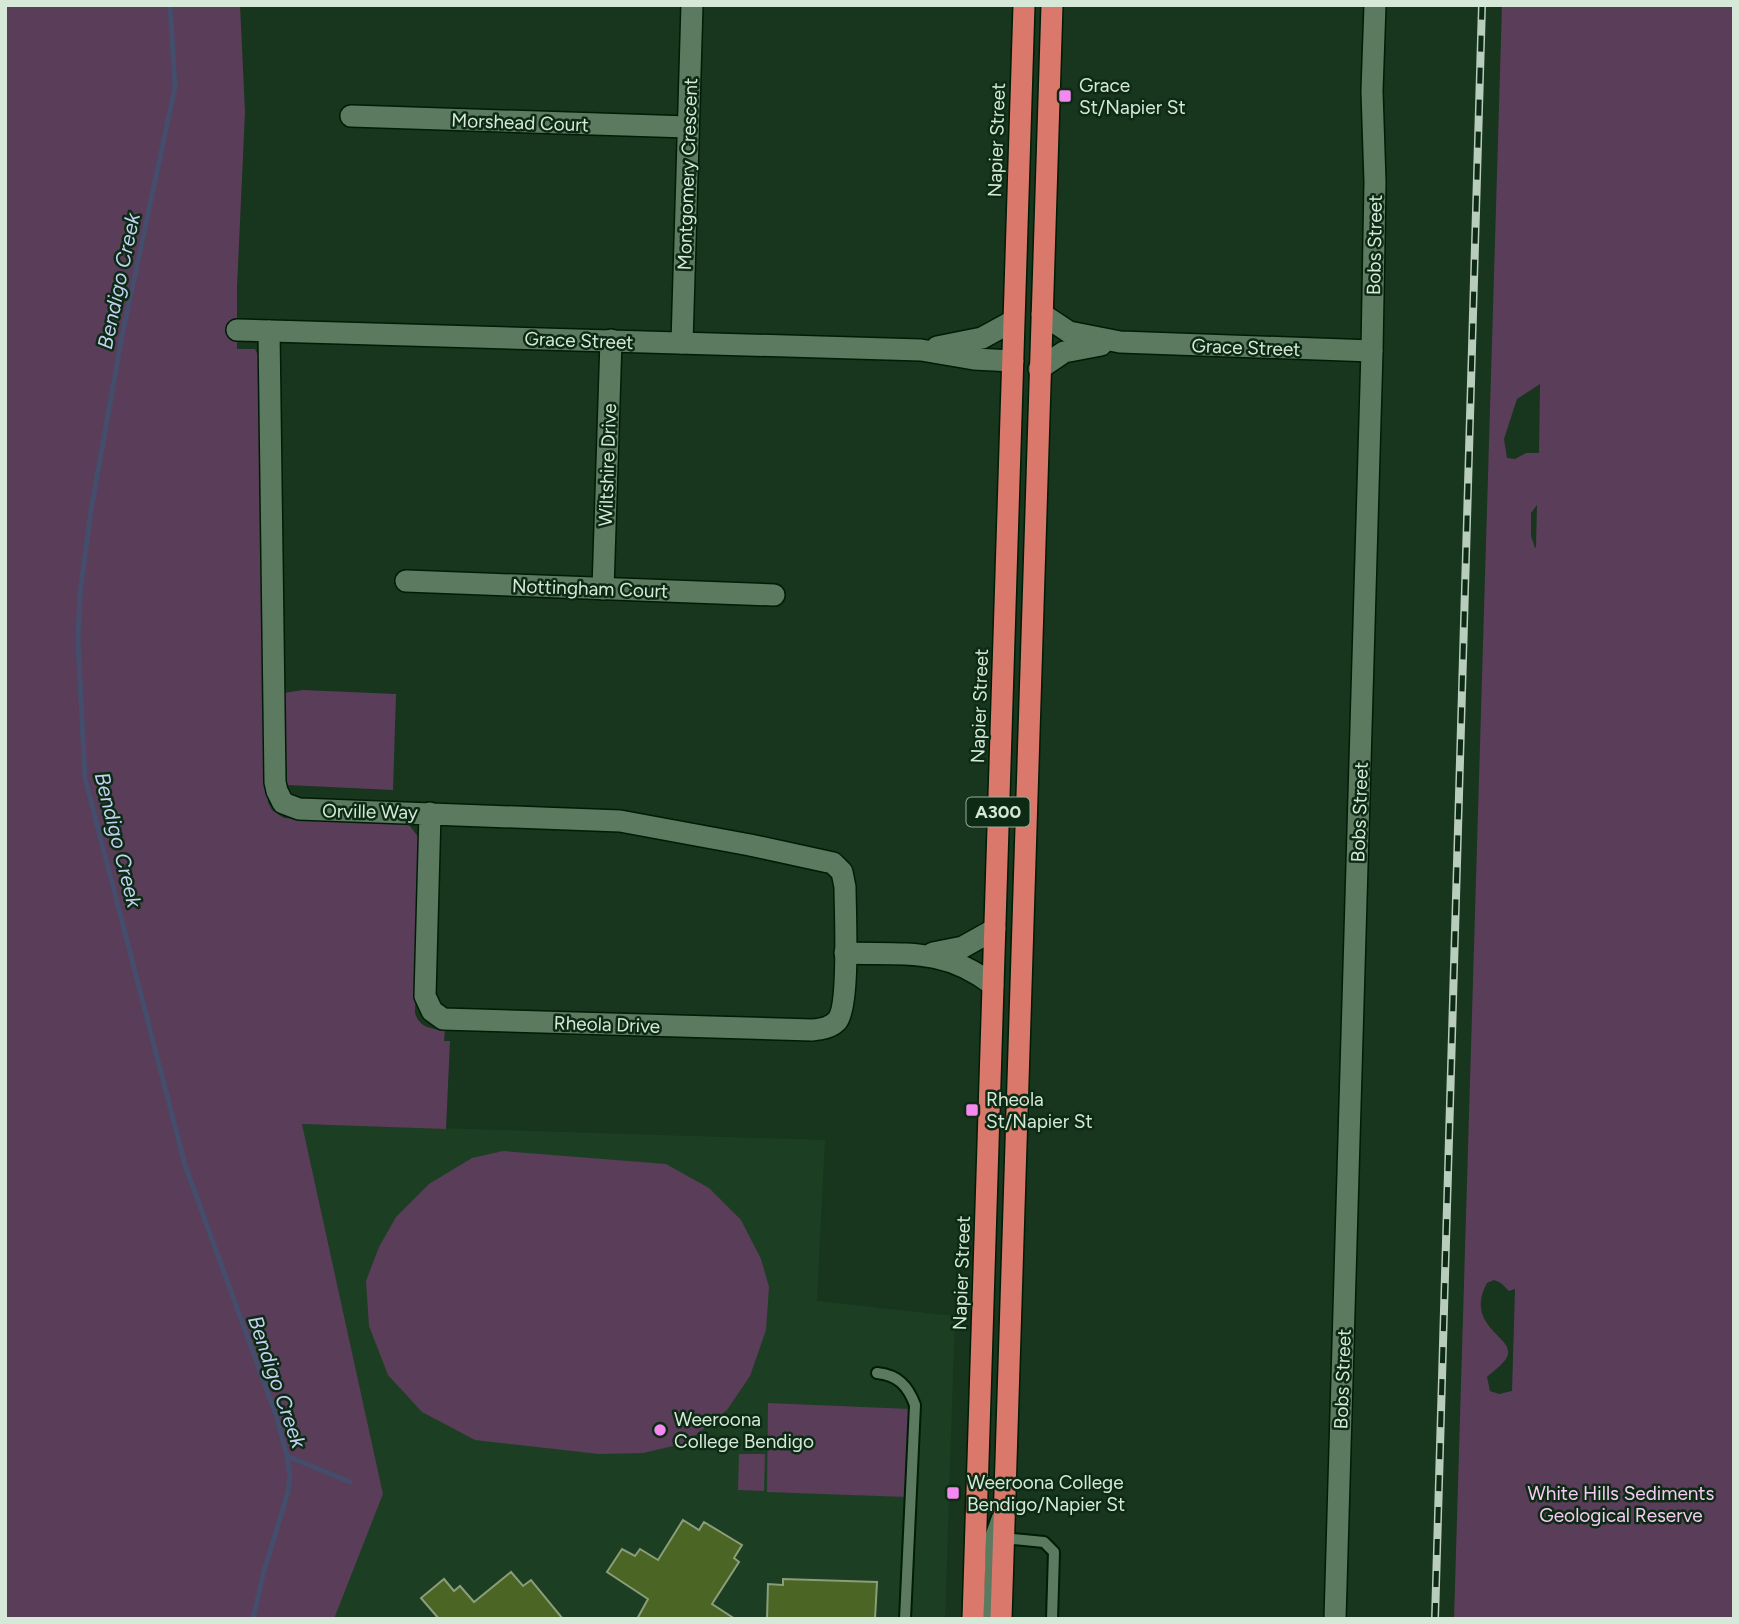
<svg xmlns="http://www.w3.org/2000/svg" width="1739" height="1624" viewBox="0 0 1739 1624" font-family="Figtree,sans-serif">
  <rect width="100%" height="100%" fill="#18351d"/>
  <polygon fill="#1c3f23" points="302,1124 825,1140 817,1301 955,1316 945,1619 334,1619 383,1494"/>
  <g fill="#5a3d59" fill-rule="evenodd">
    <path d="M5 5H240L245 112 237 288V349H255L260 359 268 802 272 810 284 818 403 822 410 826 419 838 415 1013C420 1028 431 1029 445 1030L444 1041H450L446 1129 302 1124 383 1494 334 1619H5Z"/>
    <path d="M1502 5H1734V1619H1454ZM1540 384 1539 453H1526L1515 459 1507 458 1504 439 1517 399ZM1537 505 1536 547 1535 548 1531 536V513ZM1494 1280 1501 1283 1509 1291 1515 1289 1512 1391 1499 1394 1490 1391 1487 1377C1493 1371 1503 1365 1507 1357 1517 1337 1463 1328 1487 1283Z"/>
    <polygon points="303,690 396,694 393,790 287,785 283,693"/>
    <polygon points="503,1151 666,1164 709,1188 741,1220 761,1259 769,1287 766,1330 750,1376 727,1410 686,1443 643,1453 599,1454 475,1440 422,1412 388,1375 369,1326 366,1281 379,1247 396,1217 429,1184 472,1158"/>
    <polygon points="768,1403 910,1409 906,1497 767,1492"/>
    <polygon points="739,1454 765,1454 764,1491 738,1490"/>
  </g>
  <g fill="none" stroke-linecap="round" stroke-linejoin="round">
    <g stroke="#444d6c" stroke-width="5">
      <polyline points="170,5 175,87 122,336 91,510 80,593 78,640 85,778 185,1165 277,1418 287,1456 290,1476 288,1492 264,1571 253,1619"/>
      <polyline points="287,1456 350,1482"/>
    </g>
  </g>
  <g fill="#4b6525" stroke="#8c9d79" stroke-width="2">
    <polygon points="683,1520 699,1530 704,1522 742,1545 734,1558 739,1562 712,1604 735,1619 637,1619 648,1599 607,1572 622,1549 635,1556 640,1549 658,1560"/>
    <polygon points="511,1572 523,1586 531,1580 563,1619 439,1619 421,1598 444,1579 454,1591 460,1586 474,1602"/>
    <polygon points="783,1579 877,1582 875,1619 767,1619 768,1584 783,1585"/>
  </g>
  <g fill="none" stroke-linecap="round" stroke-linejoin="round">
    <g stroke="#011c06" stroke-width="14">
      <g id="lane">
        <path d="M877 1373C898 1375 908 1386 915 1405L905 1619"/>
        <polyline points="1003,1538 1044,1542 1054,1552 1052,1619"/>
        <polyline points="988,1619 991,1534 997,1517"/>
      </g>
    </g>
    <g stroke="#011c06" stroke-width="24">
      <g id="street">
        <polyline points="351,116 688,127"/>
        <polyline points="1042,314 1069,332 1120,342 1372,351"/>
        <polyline points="237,330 921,350 974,359 1013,361"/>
        <path d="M269 331 275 782 277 791 283 803 299 809 620 821 750 845 833 863 842 872 845 887C845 910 850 1006 837 1021 830 1028 821 1029 812 1030L443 1019 432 1011 425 996 430 813"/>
        <polyline points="682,343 692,5"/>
        <polyline points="937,347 982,338 1013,321"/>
        <polyline points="1039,369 1064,352 1101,345"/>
        <polyline points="406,581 774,595"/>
        <polyline points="603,589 611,340"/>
        <path d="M845 953C904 955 944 947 993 985"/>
        <polyline points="933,953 963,947 995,929"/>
        <polyline points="1335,1619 1372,351 1375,182 1372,91 1375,5"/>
      </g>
    </g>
    <g stroke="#011c06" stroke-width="24">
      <g id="highway">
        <polyline points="973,1619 1024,5"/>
        <polyline points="1001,1619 1052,5"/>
      </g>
    </g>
    <use href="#lane" stroke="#5b7a5f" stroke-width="10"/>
    <use href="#street" stroke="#5b7a5f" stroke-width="21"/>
    <use href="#highway" stroke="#da786c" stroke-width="21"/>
    <g stroke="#b9cdbc" stroke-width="8">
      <polyline id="rail" points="1435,1619 1482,5"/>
    </g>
    <use href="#rail" stroke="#0d2b14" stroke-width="5" stroke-dasharray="16" stroke-linecap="butt"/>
  </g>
  <g fill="#f489f0" stroke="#0d2b14" stroke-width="2.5">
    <rect x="1058" y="89" width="14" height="14" rx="3.5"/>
    <rect x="965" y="1103" width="14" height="14" rx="3.5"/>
    <circle cx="660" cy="1430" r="7"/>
    <rect x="946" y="1486" width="14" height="14" rx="3.5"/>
  </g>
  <g text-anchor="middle" stroke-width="5" stroke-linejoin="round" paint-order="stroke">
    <rect fill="#0d2b14" stroke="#9aaf9d" stroke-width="2" x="966.5" y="797.5" width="63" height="29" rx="5"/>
    <g font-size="18" font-weight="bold" fill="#d6e8d8">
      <text x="998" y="818">A300</text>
    </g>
    <g font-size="19" fill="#d6e8d8" stroke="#0d2b14" text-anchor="start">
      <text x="1079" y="92">Grace<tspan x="1079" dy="22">St/Napier St</tspan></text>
      <text x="986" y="1106">Rheola<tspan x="986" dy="22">St/Napier St</tspan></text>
      <text x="674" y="1426">Weeroona<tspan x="674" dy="22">College Bendigo</tspan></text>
      <text x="967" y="1489">Weeroona College<tspan x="967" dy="22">Bendigo/Napier St</tspan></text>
    </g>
    <g font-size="19" fill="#d6e8d8" stroke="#0d2b14">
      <text transform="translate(520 122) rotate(2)" y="7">Morshead Court</text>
      <text transform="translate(996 140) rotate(-88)" y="7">Napier Street</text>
      <text transform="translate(687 174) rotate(-88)" y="7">Montgomery Crescent</text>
      <text transform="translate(1374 245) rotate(-89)" y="7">Bobs Street</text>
      <text transform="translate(579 340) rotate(2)" y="7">Grace Street</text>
      <text transform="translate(1246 347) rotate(2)" y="7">Grace Street</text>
      <text transform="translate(607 465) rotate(-88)" y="7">Wiltshire Drive</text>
      <text transform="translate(590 588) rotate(2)" y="7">Nottingham Court</text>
      <text transform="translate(979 706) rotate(-88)" y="7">Napier Street</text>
      <text transform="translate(370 811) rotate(1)" y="7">Orville Way</text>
      <text transform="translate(1359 812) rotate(-88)" y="7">Bobs Street</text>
      <text transform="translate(607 1024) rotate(2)" y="7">Rheola Drive</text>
      <text transform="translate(961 1273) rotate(-88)" y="7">Napier Street</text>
      <text transform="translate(1342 1379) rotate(-88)" y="7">Bobs Street</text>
    </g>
    <g font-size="19" fill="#f8caf5" stroke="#0d2b14">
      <text x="1621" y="1500">White Hills Sediments<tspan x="1621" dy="22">Geological Reserve</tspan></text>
    </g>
    <g font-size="21" font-style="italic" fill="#c2d0f2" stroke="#0d2b14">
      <text transform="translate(119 281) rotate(-78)" y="7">Bendigo Creek</text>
      <text transform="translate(118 840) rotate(76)" y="7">Bendigo Creek</text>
      <text transform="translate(277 1382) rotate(71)" y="7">Bendigo Creek</text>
    </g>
  </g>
  <rect width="1739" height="1624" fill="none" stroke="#d6e8d8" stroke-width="14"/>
</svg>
